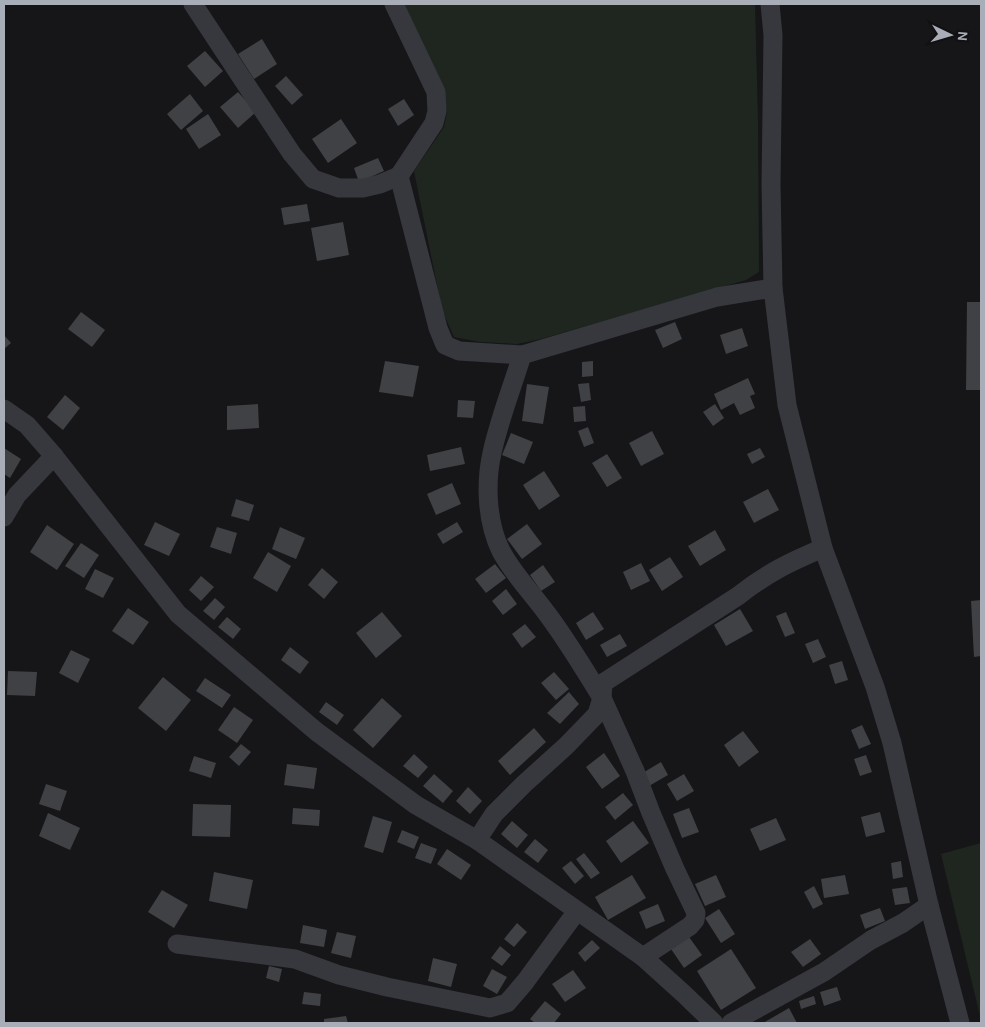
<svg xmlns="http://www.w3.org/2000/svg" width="985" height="1027" viewBox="0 0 985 1027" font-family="Karla,sans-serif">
  <rect width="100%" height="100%" fill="#161618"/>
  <g fill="#1e261f">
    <polygon points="404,4 755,4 758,120 759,272 746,280 541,339 517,344 480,342 454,337 442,310 414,171 444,127 447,112 438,78"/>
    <polygon points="981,843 981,1020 941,854"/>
  </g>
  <g fill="#404145">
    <polygon points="262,39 277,64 254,79 238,54"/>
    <polygon points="205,51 223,71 205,87 187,66"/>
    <polygon points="286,76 303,95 292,105 275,86"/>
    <polygon points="238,92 256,112 238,128 220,107"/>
    <polygon points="190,94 203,111 181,130 167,114"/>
    <polygon points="404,99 414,115 398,126 388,109"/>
    <polygon points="208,114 221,135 199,149 186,129"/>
    <polygon points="341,119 357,143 328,163 312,139"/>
    <polygon points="378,158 384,171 359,182 354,168"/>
    <polygon points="307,204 310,221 284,225 281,208"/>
    <polygon points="343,222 349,255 317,261 311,228"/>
    <polygon points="967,302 981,302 981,390 966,390"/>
    <polygon points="81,312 105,330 92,347 68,329"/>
    <polygon points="675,322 682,339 663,348 655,330"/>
    <polygon points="742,328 748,346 726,354 720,335"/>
    <polygon points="4,335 11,343 4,349"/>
    <polygon points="385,361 419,366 413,397 379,392"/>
    <polygon points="593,361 593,376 582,377 582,362"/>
    <polygon points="748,378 755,394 750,396 755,408 740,415 734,403 721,410 714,394"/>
    <polygon points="589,383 591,400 581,402 578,384"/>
    <polygon points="527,384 549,387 543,424 522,421"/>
    <polygon points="65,395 80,408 63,430 47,417"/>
    <polygon points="458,400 475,401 473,418 457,417"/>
    <polygon points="258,404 259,428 227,430 227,406"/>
    <polygon points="715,404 724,418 713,426 703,412"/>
    <polygon points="585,406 586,421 574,422 573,407"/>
    <polygon points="588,427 594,443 584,447 578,431"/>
    <polygon points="652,431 664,454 641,466 629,443"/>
    <polygon points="511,433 533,442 524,464 502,455"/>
    <polygon points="461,447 465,464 430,471 427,455"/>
    <polygon points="4,448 21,459 10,478 4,474"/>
    <polygon points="760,448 765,457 752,464 747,454"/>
    <polygon points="607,454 622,478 607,487 592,463"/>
    <polygon points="544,471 560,496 539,510 523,485"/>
    <polygon points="452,483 461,504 436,515 427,494"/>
    <polygon points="768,489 779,510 754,523 743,502"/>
    <polygon points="236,499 254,505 249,521 231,516"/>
    <polygon points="155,522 180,534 169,556 144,545"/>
    <polygon points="457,522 463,532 443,544 437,534"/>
    <polygon points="527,524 542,544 522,559 507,539"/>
    <polygon points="47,525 74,544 57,570 30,552"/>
    <polygon points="217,527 237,533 231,554 210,547"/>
    <polygon points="280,527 305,538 296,559 272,549"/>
    <polygon points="715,530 726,550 700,566 688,546"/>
    <polygon points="81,543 99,555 84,578 65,566"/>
    <polygon points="268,552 291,566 277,592 253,578"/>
    <polygon points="670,557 683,577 662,591 649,570"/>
    <polygon points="641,563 650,581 631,590 623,572"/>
    <polygon points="495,564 506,578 486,593 475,579"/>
    <polygon points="543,565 555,582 541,591 530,575"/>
    <polygon points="322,568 338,582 324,599 308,585"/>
    <polygon points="95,569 114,578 103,598 85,589"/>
    <polygon points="201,576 214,587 201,601 189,590"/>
    <polygon points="506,589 517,604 503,615 492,601"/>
    <polygon points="215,598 225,607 214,620 203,611"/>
    <polygon points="981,600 981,656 974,657 971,601"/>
    <polygon points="128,608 149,622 133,645 112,631"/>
    <polygon points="740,609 753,631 726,646 714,625"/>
    <polygon points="382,612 402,636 376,658 356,633"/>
    <polygon points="593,612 604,629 586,640 576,623"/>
    <polygon points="786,612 795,633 785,637 776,616"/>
    <polygon points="227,617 241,629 233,639 218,627"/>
    <polygon points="525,624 536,637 522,648 512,634"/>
    <polygon points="620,634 627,646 607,657 600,645"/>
    <polygon points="818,639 826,657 813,663 805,644"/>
    <polygon points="290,647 309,662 300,674 281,660"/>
    <polygon points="71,650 90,659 78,683 59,673"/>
    <polygon points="842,661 848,680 835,684 829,665"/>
    <polygon points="8,671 37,672 35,696 7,695"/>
    <polygon points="554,672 569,689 556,700 541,683"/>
    <polygon points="163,677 191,700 166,731 138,708"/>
    <polygon points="205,678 231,695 222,708 196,691"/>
    <polygon points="569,692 579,704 560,724 547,713"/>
    <polygon points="382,698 402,716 373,748 353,730"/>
    <polygon points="326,702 344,715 337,725 319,712"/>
    <polygon points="234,707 253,720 237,743 218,730"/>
    <polygon points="862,725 871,744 859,749 851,730"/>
    <polygon points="534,728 546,742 510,775 498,761"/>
    <polygon points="743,731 759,752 739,767 724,745"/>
    <polygon points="241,744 251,752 239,766 229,757"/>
    <polygon points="604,753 620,776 602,789 586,767"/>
    <polygon points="414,754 428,767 418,778 403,766"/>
    <polygon points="866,755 872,772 860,776 854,759"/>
    <polygon points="194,756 216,763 211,778 189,771"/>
    <polygon points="661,762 668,775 649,786 641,774"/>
    <polygon points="287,764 317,768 314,789 284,785"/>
    <polygon points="434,774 453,791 443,803 423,786"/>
    <polygon points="684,774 694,791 677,801 667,784"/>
    <polygon points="46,784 67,791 60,811 39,804"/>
    <polygon points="468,787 482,801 470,814 456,801"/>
    <polygon points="623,793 633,805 615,820 605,807"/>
    <polygon points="193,804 231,805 230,837 192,836"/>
    <polygon points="293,808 320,810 319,826 292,824"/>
    <polygon points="689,808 699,832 682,838 673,814"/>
    <polygon points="880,812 885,832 866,837 861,817"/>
    <polygon points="48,813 80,828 70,850 39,836"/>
    <polygon points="373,816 392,822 383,853 364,847"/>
    <polygon points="776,818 786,840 760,851 750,829"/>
    <polygon points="512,821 528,835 517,848 501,834"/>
    <polygon points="633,821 649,843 621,863 606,841"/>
    <polygon points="402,830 419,837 414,849 397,842"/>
    <polygon points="535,839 548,850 538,863 524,852"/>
    <polygon points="421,843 437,849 431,864 415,858"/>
    <polygon points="447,849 471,865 461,880 437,864"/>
    <polygon points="584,853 600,873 591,879 576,859"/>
    <polygon points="571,861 584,876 575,884 562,868"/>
    <polygon points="901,861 903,877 893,879 891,863"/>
    <polygon points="214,872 253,880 247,909 209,901"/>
    <polygon points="632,875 646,898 608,920 595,897"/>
    <polygon points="716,875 726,897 705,906 695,884"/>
    <polygon points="845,875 849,894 824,898 821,879"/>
    <polygon points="814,886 823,904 813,909 804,892"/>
    <polygon points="907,887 910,903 895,905 892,889"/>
    <polygon points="162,890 188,905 174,928 148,912"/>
    <polygon points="658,904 665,921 646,929 639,912"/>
    <polygon points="880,908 885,921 865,929 860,915"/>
    <polygon points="719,909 735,934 721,943 705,918"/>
    <polygon points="517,923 527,932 514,947 504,939"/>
    <polygon points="303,925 327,930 324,947 300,943"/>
    <polygon points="337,932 356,936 351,958 331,953"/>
    <polygon points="689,937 702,955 684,968 671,949"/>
    <polygon points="810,939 821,954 803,967 791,952"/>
    <polygon points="592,940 600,948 585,962 578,953"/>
    <polygon points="500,946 511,955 502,966 491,958"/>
    <polygon points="731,949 756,988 721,1010 697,971"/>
    <polygon points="433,958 457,964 451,987 428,981"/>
    <polygon points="269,966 282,969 279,982 266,978"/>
    <polygon points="492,969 507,977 497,994 483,986"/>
    <polygon points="573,970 586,988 565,1002 552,984"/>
    <polygon points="837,987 841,1000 824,1006 820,992"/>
    <polygon points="304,992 321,994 320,1006 302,1004"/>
    <polygon points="814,996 816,1004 801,1009 799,1001"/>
    <polygon points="545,1001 561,1014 554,1023 535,1023 530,1019"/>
    <polygon points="789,1008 797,1023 763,1023"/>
    <polygon points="346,1016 348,1023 324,1023 324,1019"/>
  </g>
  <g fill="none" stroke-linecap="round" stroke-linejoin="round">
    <g stroke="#37383d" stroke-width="19">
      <polyline points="193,4 292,154 313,179 339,188 363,188 380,184 399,176"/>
      <polyline points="394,4 436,92 437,111 434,123 399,176 438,328 445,345 459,351 522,355"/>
      <polyline points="770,4 773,35 771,184 773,288 787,405 823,548 875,687 892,743 929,905 960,1023"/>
      <polyline points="4,409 27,425 54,456 178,614 317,732 416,805 477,840 643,957 685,995 714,1023"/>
      <polyline points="4,517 17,495 54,456"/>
      <path d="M477 840 494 814 524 784 566 746 597 714 602 698C585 670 568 642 548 615 533 594 513 574 501 551 487 523 485 484 492 453 499 420 512 388 522 355L717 297 773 288"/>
      <polyline points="177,944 295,959 339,975 387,987 490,1008 507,1003 525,982 577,911"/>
      <path d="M643 957 690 926 695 920 696 913 675 869 651 813 635 771 602 698 603 683 738 596C767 573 790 562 823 548"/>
      <polyline points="731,1023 824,972 871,940 903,923 929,905"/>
    </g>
  </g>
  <rect width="985" height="1027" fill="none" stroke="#a8adb8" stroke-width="10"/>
  <g transform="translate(950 35) rotate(95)" stroke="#111113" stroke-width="4" paint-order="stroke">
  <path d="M0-4L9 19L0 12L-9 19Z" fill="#a8adb8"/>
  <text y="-8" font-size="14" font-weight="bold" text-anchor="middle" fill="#a8adb8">N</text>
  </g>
</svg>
